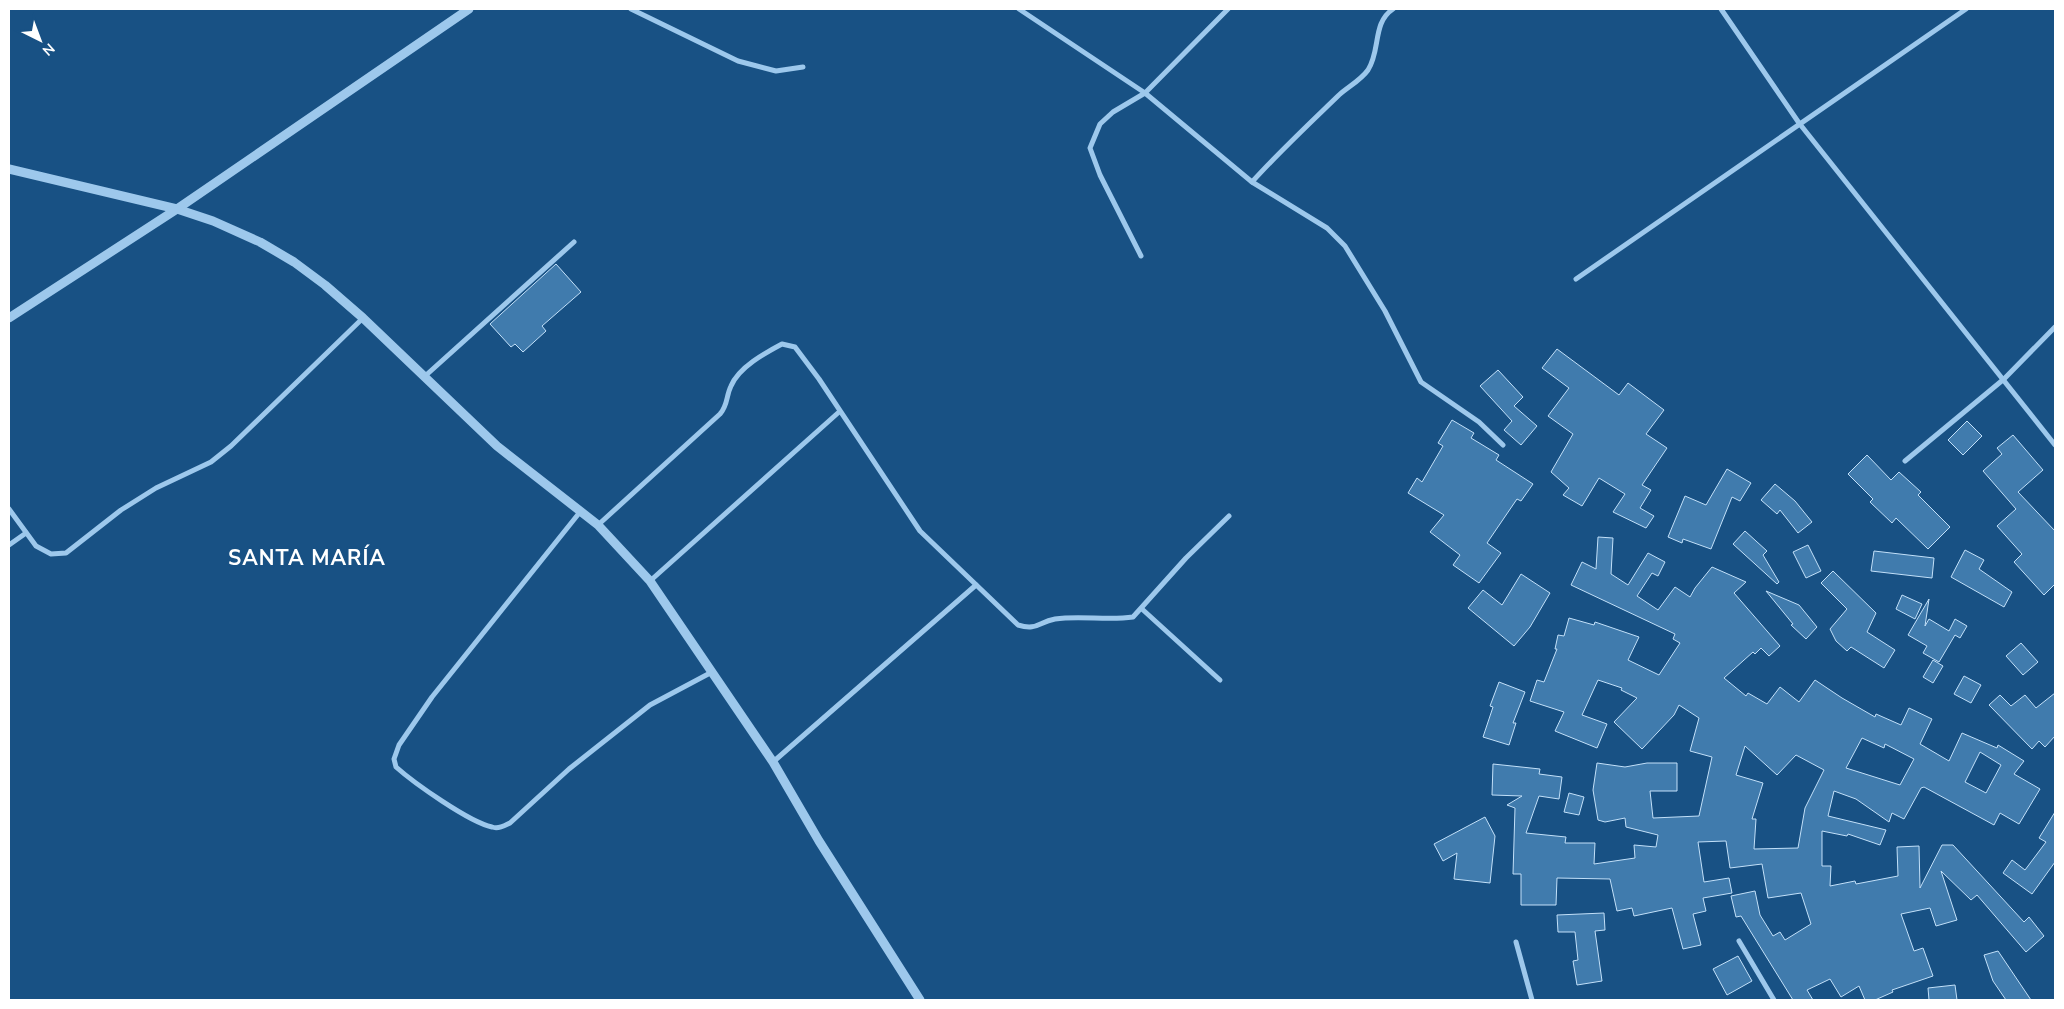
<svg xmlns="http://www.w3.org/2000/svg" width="2064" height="1009" viewBox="0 0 2064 1009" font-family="'Nunito Sans',sans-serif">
  <rect width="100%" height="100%" fill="#185184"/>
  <g fill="#407bad" stroke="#c2e0f9" fill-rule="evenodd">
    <polygon points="556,264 581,292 542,326 546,331 523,352 515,344 511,347 490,324"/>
    <polygon points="1557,349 1619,395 1628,383 1664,410 1646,434 1667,448 1642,485 1651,490 1640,508 1654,516 1646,528 1613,512 1625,494 1599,478 1582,506 1563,495 1569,488 1551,472 1573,434 1548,416 1569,388 1542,368"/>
    <polygon points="1498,370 1523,397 1514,406 1537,426 1521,445 1504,430 1512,421 1480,386"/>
    <polygon points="1452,420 1474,433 1471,438 1499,455 1496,460 1533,484 1521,501 1517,499 1487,543 1501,553 1479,583 1453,565 1460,555 1430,532 1444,515 1408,493 1417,478 1422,482 1443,446 1438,443"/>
    <polygon points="1967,421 1982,436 1963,455 1948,440"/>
    <polygon points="2013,435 2043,470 2018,492 2055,531 2055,584 2044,595 2014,562 2022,554 1997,526 2016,509 1983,471 2002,454 1997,448"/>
    <polygon points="1867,455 1891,480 1899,472 1921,492 1918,495 1950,527 1928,549 1896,518 1892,523 1870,502 1873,499 1848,474"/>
    <polygon points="1727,469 1751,483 1740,501 1732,497 1711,549 1683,539 1682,543 1668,537 1685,496 1706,505"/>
    <polygon points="1775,484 1795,501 1812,522 1798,533 1780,510 1777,514 1761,500"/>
    <polygon points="1745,531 1767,551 1763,555 1779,582 1777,584 1733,544"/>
    <path d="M1598 537 1613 538 1611 574 1628 585 1648 553 1665 562 1658 576 1652 573 1637 596 1658 610 1675 587 1690 597 1695 588 1712 567 1746 582 1734 593 1780 646 1769 656 1761 648 1755 654 1753 652 1724 678 1746 696 1748 693 1767 704 1780 687 1799 702 1815 680 1842 698 1875 717 1876 714 1901 725 1909 708 1932 719 1920 744 1949 761 1962 733 1997 748 1998 745 2024 761 2014 774 2040 789 2019 824 2000 813 1994 825 1924 787 1921 788 1904 819 1892 813 1889 822 1856 799 1834 791 1828 816 1886 830 1880 845 1848 834 1847 836 1822 831V866H1831L1830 886 1855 881 1856 884 1898 876 1897 847 1919 846 1920 888 1942 845H1953L2024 922 2029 917 2044 936 2026 952 1977 895 1971 900 1941 871 1957 920 1936 926 1930 908 1901 914 1914 951 1923 948 1933 976 1892 990 1893 992 1875 1000H1865L1859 986 1841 997 1830 979 1807 990 1813 1000H1793L1741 916 1736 917 1731 896 1755 891 1760 915 1773 936 1780 932 1785 940 1811 924 1801 893 1768 898 1762 864 1730 868 1726 841 1698 842 1704 882 1729 878 1732 893 1703 898 1706 911 1693 914 1701 945 1683 949 1672 908 1634 916 1632 908 1617 911 1610 879 1557 878 1556 905H1521V874H1513L1515 808 1507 805 1522 796 1492 795 1493 764 1540 769 1539 774 1562 777 1559 799 1539 796 1526 833 1566 837 1565 843H1595L1594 864 1635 858 1634 845 1656 847 1658 835 1626 827 1625 818 1605 822 1598 820 1593 790 1597 763 1625 767 1647 763H1677V791H1650L1653 818 1699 816 1712 757 1690 751 1699 718 1679 705 1674 715 1642 749 1614 722 1637 698 1621 690 1622 688 1598 680 1582 715 1607 724 1597 748 1555 731 1564 712 1530 701 1537 680 1544 682 1557 649H1555L1558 635 1564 636 1569 618 1594 625 1595 622 1639 637 1628 660 1659 675 1680 643 1673 639 1675 634 1571 585 1582 562 1596 569ZM1862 738 1884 748 1885 744 1914 759 1900 785 1846 768ZM1745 746 1777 775 1796 755 1824 770 1805 808 1798 848 1754 849 1756 819H1752L1763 783 1736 775ZM1980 752 2001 765 1986 793 1965 782Z"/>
    <polygon points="1808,545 1821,571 1806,578 1793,552"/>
    <polygon points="1965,550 1984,560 1979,569 2012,592 2004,607 1951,577"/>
    <polygon points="1874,551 1934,558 1932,578 1871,571"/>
    <polygon points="1833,571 1876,613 1867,632 1895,650 1884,668 1851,647 1847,651 1836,641 1830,629 1847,609 1821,583"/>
    <polygon points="1521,574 1550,593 1530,627 1514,646 1468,608 1483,590 1502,605"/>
    <polygon points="1766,591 1799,605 1817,627 1806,639 1791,625 1793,624"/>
    <polygon points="1902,595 1922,604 1915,619 1896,609"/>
    <polygon points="1929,599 1925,626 1929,619 1949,631 1955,619 1967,626 1960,638 1955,635 1939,662 1923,653 1927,646 1908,635"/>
    <polygon points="2021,643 2038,662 2023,675 2006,656"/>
    <polygon points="1933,660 1943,666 1933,683 1923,677"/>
    <polygon points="1964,676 1981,685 1971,703 1954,694"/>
    <polygon points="1499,682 1525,692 1513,723 1516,723 1509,745 1483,737 1493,707 1490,706"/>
    <polygon points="2055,693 2055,736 2045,747 2039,741 2032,749 1989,705 2000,695 2011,706 2025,695 2036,708"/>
    <polygon points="1569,793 1584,797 1579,815 1564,812"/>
    <polygon points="2055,812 2055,862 2032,894 2003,873 2012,860 2025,870 2046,842 2039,838"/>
    <polygon points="1485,817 1495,836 1490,883 1454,879 1457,853 1443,861 1434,844"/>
    <polygon points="1604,913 1605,930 1595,931 1602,981 1577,985 1573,961 1578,960 1575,932 1558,932 1557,915"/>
    <polygon points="1998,951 2031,1000 2006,1000 1993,981 1984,955"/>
    <polygon points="1738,956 1752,981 1727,995 1713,969"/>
    <polygon points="1955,985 1957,1000 1929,1000 1928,988"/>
  </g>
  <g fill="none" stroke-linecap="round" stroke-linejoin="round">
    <g stroke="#9dc8ec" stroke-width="5">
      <polyline points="631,9 738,61 776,71 803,67"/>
      <polyline points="1019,9 1145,93 1252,182 1327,228 1345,246 1385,311 1421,382 1479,422 1503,445"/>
      <polyline points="1721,9 1799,123 2055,445"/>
      <path d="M1252 182C1279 152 1309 124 1339 95 1348 87 1361 80 1368 70 1381 50 1372 23 1393 9"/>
      <polyline points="1141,256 1100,175 1090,148 1100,124 1113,112 1145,93 1228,9"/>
      <polyline points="1576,279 1966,9"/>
      <polyline points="424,377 574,242"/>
      <polyline points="1905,461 2004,379 2055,327"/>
      <polyline points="9,509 36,546 51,554 66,553 121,510 156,488 211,462 231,446 363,318"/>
      <path d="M580 512 432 697 399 745 394 759 396 767C414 783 469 822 492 827 498 829 504 826 510 823L569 769 650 705 712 672"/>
      <path d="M598 525 720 414C728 405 726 396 731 386 739 367 765 353 782 344L795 347 819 379 920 531 1018 625C1037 631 1038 622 1055 619 1081 615 1107 621 1133 617L1186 558 1229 516"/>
      <polyline points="9,545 26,533"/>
      <polyline points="650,581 839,412"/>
      <polyline points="1142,609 1220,680"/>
      <polyline points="773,762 976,585"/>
      <polyline points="1739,941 1774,1000"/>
      <polyline points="1516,942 1532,1000"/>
    </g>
    <g stroke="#9dc8ec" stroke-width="9">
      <polyline points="9,169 177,209 213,221 260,242 294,262 325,285 363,318 497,446 598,525 650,581 773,762 819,841 920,1000"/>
      <polyline points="9,318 177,209 469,9"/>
    </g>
  </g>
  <g text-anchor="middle" stroke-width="4.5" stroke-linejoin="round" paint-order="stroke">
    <g font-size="21" font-weight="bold" letter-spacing="1" fill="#fff" stroke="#185184">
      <text x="307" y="565">SANTA MARÍA</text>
    </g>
  </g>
  <rect width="2064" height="1009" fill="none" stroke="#ffffff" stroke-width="20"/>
  <g transform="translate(40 40) rotate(138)" stroke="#185184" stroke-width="4" paint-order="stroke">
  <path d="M0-4L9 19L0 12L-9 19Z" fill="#ffffff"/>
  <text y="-8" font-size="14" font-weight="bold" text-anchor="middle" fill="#ffffff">N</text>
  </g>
</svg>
